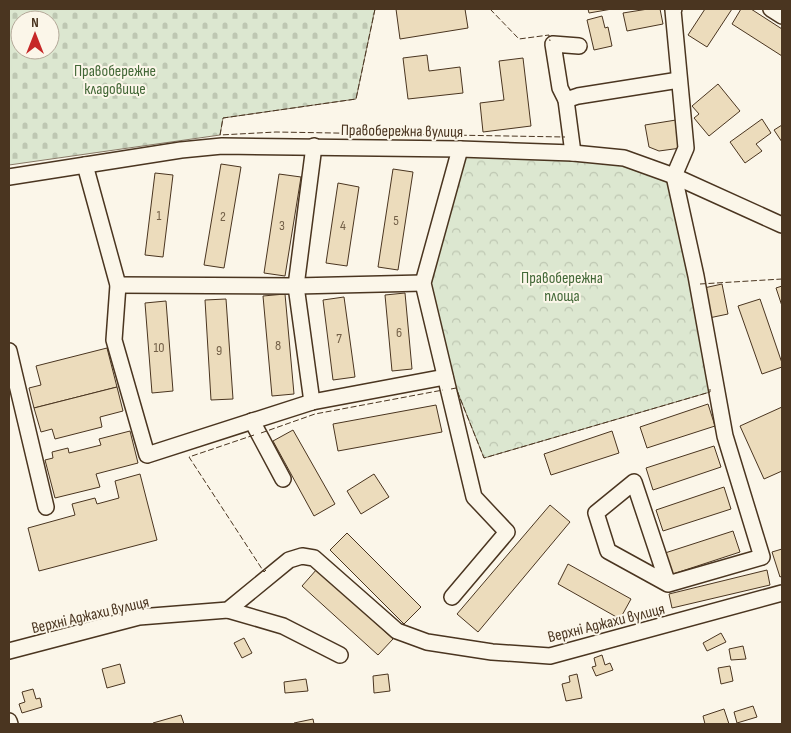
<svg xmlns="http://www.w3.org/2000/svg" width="791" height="733" viewBox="0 0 791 733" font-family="'Sofia Sans Condensed',sans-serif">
  <defs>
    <pattern id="cemetery-stones" width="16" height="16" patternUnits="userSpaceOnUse" patternTransform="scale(1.25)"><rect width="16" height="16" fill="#dce7d0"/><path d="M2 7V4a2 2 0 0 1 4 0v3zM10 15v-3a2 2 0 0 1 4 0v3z" fill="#bec7b2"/></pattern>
    <pattern id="park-crowns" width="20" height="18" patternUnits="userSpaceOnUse" patternTransform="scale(1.25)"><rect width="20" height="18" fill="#dce7d0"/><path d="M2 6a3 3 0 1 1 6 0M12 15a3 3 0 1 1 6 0" fill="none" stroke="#bec7b2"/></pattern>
  </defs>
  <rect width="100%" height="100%" fill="#fbf6e9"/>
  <path fill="url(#cemetery-stones)" stroke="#887966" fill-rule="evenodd" d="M9 9H375L356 99 223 118 220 135 9 165ZM20 20H50V50H20Z"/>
  <polygon fill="url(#park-crowns)" stroke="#887966" points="467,150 574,154 672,176 710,392 484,458 456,388 431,284"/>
  <g fill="#ecdcbc" stroke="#4a3520">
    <polygon points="396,9 465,9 468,28 400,39"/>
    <polygon points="588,9 612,9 589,13"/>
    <polygon points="648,9 660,9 663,24 627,31 623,13"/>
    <polygon points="705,9 732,9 707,47 688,35"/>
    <polygon points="741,9 751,9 782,29 782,56 732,24"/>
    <polygon points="602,16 605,28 608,27 612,46 594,50 587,20"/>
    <polygon points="427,55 429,71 460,67 463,93 408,99 403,58"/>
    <polygon points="523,58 531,126 483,132 480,103 504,100 499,61"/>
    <polygon points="718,84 740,111 709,136 694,118 699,114 692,106"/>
    <polygon points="762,119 771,133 756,144 762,151 745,163 730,142"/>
    <polygon points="676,120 681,148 659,151 649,147 645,125"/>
    <polygon points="782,125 782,142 774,130"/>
    <polygon points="221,164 241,167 224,268 204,265"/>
    <polygon points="393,169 413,172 398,270 378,267"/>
    <polygon points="155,173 173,175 163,257 145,255"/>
    <polygon points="279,174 301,177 285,276 264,273"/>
    <polygon points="338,183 359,187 347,266 326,263"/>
    <polygon points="722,284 728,314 709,318 704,288"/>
    <polygon points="782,286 782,306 776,288"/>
    <polygon points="405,293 412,369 392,371 385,295"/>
    <polygon points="285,294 294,394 272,396 263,296"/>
    <polygon points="344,297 355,377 333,380 323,300"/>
    <polygon points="226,299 233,399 211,400 205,300"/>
    <polygon points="760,299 782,363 782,367 762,374 738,306"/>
    <polygon points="166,301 173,391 152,393 145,303"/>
    <polygon points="107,348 117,387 34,408 29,388 41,385 36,366"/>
    <polygon points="117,387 123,411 100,417 102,427 55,439 52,429 41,432 34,408"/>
    <polygon points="708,404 715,426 647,448 640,427"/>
    <polygon points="436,405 442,432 338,451 333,424"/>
    <polygon points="782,407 782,471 764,479 740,426"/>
    <polygon points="293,430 335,504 314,516 273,441"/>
    <polygon points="130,431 138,463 96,474 100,487 55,498 45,460 53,458 52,452 68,448 69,453 101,445 99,439"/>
    <polygon points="612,431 619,453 551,475 544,454"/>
    <polygon points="714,446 721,467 653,490 646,468"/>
    <polygon points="140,474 157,540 39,571 28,528 75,515 72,504 95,498 97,504 119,498 115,481"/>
    <polygon points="374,474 389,497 361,514 347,491"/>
    <polygon points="724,487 731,509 663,531 656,510"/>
    <polygon points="550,505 570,522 478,632 457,614"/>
    <polygon points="733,531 740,552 673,574 665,553"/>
    <polygon points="347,533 421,607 404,624 330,550"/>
    <polygon points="782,549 782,576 780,577 772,552"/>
    <polygon points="568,564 631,599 620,619 558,584"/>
    <polygon points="317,569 393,639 378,655 302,586"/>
    <polygon points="767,570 770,585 672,608 669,594"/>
    <polygon points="721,633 726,642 707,651 703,643"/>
    <polygon points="244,638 252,653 242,658 234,643"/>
    <polygon points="743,646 746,659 731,660 729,649"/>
    <polygon points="602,655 605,665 610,663 613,670 596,676 592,667 596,666 594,658"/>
    <polygon points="120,664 125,683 107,688 102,669"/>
    <polygon points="730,666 733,681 721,684 718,668"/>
    <polygon points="388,674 390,691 374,693 373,676"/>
    <polygon points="577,674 582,698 566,701 562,684 570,682 569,676"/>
    <polygon points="306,679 308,691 285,693 284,682"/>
    <polygon points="33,689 36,699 40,698 42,707 22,713 19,704 25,702 22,692"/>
    <polygon points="753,706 757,717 737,723 734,712"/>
    <polygon points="724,709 729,724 705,724 703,716"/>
    <polygon points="181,715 184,724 154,724 153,723"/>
    <polygon points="313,719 314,724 294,724 294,723"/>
  </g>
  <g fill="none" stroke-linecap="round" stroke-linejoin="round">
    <g stroke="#4a3520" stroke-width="18">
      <g id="minor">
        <polyline points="771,9 782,16"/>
        <polyline points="566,100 578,96 679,80"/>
        <polyline points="573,153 566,100 560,88 553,44 579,46"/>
        <polyline points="85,165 118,285 114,340 147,455 312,402 445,377"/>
        <polyline points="9,177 181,150 222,146 460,149 573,153 624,158 674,176 782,225"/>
        <polyline points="118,285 296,286 423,283"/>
        <polyline points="9,351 46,507"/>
        <polyline points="312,402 296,286 314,146"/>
        <polyline points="252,421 283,479"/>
        <polyline points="668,584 634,482 596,513 608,551 668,584 762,557 725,436 696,276 674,176 686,148 673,10 674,9"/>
        <polyline points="452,597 507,532 474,497 423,283 460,149"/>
        <polyline points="228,610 283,626 340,655"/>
        <polyline points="9,651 139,617 228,610 289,560 302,556 314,558 397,631 427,642 492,652 550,656 782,593"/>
        <polyline points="9,721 10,724"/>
      </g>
    </g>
    <use href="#minor" stroke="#fbf6e9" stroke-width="15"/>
    <g stroke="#4a3520" stroke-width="1" stroke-dasharray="6 2.5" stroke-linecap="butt">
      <polyline points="375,9 356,99 223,118 220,135 276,132 565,137"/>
      <polyline points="490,9 519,39 549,35 550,41"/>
      <polyline points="700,284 782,279"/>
      <polyline points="451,389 456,388 484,458 710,392 710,389"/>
      <polyline points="261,433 315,414 443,390"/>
      <polyline points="254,435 189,457 264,572 266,570"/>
    </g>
  </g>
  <g text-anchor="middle" stroke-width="4" stroke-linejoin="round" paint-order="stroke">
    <g font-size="14" fill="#725f47">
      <text x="159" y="220">1</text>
      <text x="223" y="221">2</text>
      <text x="396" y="225">5</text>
      <text x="282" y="230">3</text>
      <text x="343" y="230">4</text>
      <text x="399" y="337">6</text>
      <text x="339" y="343">7</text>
      <text x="278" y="350">8</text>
      <text x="159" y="352">10</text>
      <text x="219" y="355">9</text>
    </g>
    <g font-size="16" fill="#436837" stroke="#fbf6e9">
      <text x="115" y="76">Правобережне<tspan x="115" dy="18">кладовище</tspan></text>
      <text x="562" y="283">Правобережна<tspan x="562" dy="18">площа</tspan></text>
    </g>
    <g font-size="16" fill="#4a3520" stroke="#fbf6e9">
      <text transform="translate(402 130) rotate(1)" y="6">Правобережна вулиця</text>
      <text transform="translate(90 614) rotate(-13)" y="6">Верхні Аджахи вулиця</text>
      <text transform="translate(606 622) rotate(-14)" y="6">Верхні Аджахи вулиця</text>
    </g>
  </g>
  <rect width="791" height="733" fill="none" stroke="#4a3520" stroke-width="20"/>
  <g transform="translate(35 35)"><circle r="24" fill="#fbf6e9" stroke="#b4a999"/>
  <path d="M0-4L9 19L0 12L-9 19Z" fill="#c62828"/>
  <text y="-8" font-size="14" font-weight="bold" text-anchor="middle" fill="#4a3520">N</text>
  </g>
</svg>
